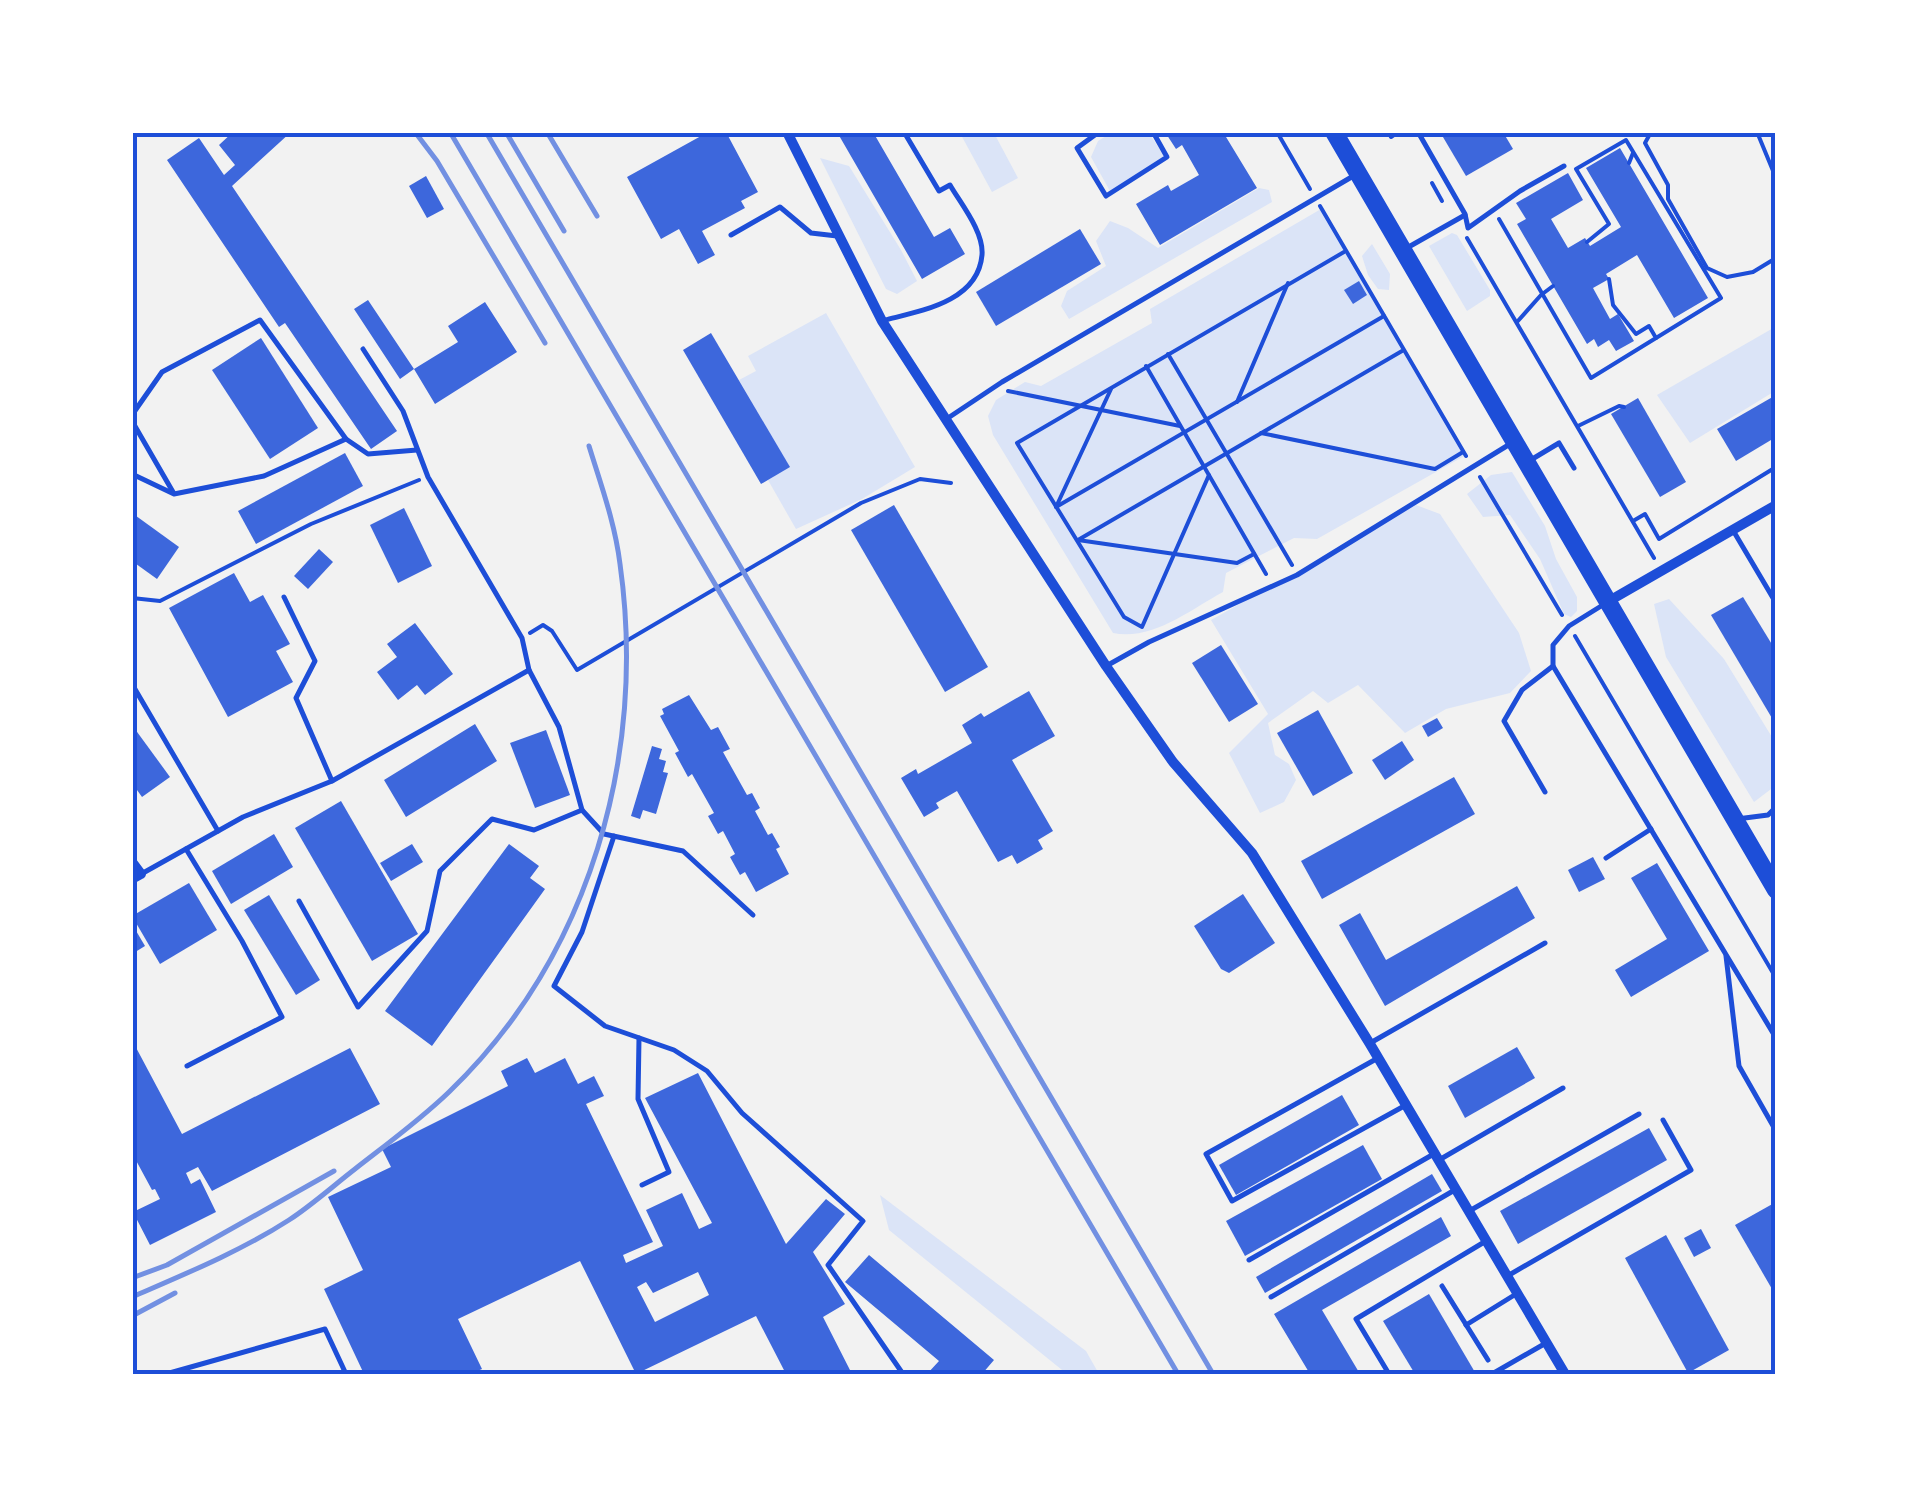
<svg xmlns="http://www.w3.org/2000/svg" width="1908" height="1507" viewBox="0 0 1908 1507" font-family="Montserrat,sans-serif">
  <rect width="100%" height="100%" fill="#f2f2f2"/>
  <g fill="#dbe4f7">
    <polygon points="1113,132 1149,133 1164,156 1110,191 1091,157 1098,141"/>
    <polygon points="960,133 994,133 1018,178 992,192"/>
    <polygon points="820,158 849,166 901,250 917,281 897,294 886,289"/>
    <polygon points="1259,188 1269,190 1272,202 1069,319 1061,306 1067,291 1106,266 1096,241 1110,221 1128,228 1158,248"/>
    <path d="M1321 209 1466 455 1317 539 1294 538 1226 573 1223 592C1190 610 1152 641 1113 633L993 435 988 416 996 400 1025 382 1041 386 1152 323 1150 309Z"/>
    <polygon points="1452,233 1457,235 1490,290 1490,296 1467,311 1429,246"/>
    <polygon points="1372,244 1390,274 1389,290 1378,289 1368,275 1362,256"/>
    <polygon points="826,313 915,467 862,499 796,529 768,480 789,466 739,380 756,371 748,356"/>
    <polygon points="1775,327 1775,391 1690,443 1657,395"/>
    <polygon points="1512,472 1545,526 1556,559 1577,597 1577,611 1571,617 1564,614 1540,559 1510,515 1483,517 1467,494 1491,475"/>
    <polygon points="1416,505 1440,514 1519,633 1531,671 1510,693 1446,709 1405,733 1358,685 1328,703 1313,691 1268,723 1275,755 1289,764 1296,780 1284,802 1260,813 1229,753 1268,714 1211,620"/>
    <polygon points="1669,599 1724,659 1775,742 1775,786 1754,802 1666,657 1654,604"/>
    <polygon points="880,1195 1086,1351 1099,1374 1067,1374 889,1230"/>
  </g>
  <g fill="#3d67dc" fill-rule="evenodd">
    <polygon points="233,132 291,132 232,186 397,431 371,449 285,323 279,327 167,160 199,138 224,175 235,165 219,145"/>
    <polygon points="699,132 726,132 758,192 741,201 745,208 702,231 715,255 698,264 679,229 661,239 627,177 701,136"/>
    <polygon points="837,132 873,132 934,237 950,228 965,254 922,279"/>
    <polygon points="1165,132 1223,132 1257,188 1160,245 1136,204 1168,185 1171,191 1199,175 1182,145 1176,149"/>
    <polygon points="1440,132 1503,132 1513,149 1466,176"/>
    <polygon points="1620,148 1708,298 1674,318 1637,255 1606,274 1609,279 1593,288 1610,319 1618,314 1634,341 1616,351 1609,340 1598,347 1594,339 1587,344 1517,224 1526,219 1516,203 1568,173 1583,200 1551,219 1568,248 1585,238 1590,246 1621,227 1586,168"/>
    <polygon points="426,176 444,209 427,218 409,186"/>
    <polygon points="1080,229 1101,264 996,326 976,292"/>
    <polygon points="1359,281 1367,295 1353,304 1344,290"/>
    <polygon points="368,300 414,369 458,342 448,326 485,302 517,352 435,404 414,369 400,379 354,309"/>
    <polygon points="711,333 790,467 761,484 683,350"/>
    <polygon points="261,338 318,428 270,459 212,370"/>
    <polygon points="1776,395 1776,437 1736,461 1717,429"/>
    <polygon points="1638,398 1686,482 1660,497 1611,414"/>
    <polygon points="345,453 363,486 256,544 238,511"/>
    <polygon points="894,505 988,667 945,692 851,530"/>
    <polygon points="404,508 432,566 398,583 370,525"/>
    <polygon points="132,513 179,547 157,579 132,561"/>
    <polygon points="319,549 333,562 308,589 294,576"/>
    <polygon points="234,573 250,602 263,595 290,644 276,651 293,682 228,717 169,608"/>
    <polygon points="1743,597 1776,651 1776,725 1711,615"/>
    <polygon points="415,623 453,674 425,695 417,685 398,700 377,672 397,657 387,644"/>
    <polygon points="1221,645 1258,704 1229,722 1192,663"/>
    <polygon points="1029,691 1055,736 1012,760 1053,831 1038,840 1043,849 1017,864 1012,855 998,862 957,791 936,803 939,808 924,817 901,778 916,769 918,774 972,743 962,725 981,713 984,717"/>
    <polygon points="689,695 711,730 718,727 730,749 723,752 747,795 752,793 760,808 755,811 768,835 772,833 780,847 776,849 789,874 756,892 745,872 740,875 730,857 735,854 723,831 718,834 708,816 714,813 692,774 688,777 675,753 679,751 660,716 664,714 662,709"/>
    <polygon points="1318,710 1353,773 1313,796 1277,733"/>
    <polygon points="1437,718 1443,728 1428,737 1422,726"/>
    <polygon points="475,724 497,761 406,817 384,780"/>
    <polygon points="132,725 170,777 142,797 132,783"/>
    <polygon points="546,730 570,795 535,808 510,743"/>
    <polygon points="1402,741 1414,760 1385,780 1372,760"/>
    <polygon points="652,746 662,749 659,759 666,761 663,772 668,773 656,814 643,810 640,819 631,816"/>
    <polygon points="1454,777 1475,814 1322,899 1301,861"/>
    <polygon points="341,801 418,934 372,961 295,828"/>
    <polygon points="274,834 293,867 231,904 212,871"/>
    <polygon points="412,844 423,862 391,881 380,863"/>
    <polygon points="509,844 539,866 530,878 545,889 432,1046 385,1011"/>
    <polygon points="1593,857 1605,879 1579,892 1568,870"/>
    <polygon points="1657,863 1709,951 1631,997 1615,970 1667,939 1631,878"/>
    <polygon points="189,883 217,930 160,964 132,916"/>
    <polygon points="1517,886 1535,918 1385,1006 1339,925 1360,913 1386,960"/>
    <polygon points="1243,894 1275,943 1229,973 1221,969 1194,926"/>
    <polygon points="269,895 320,980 296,995 244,910"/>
    <polygon points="132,924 145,946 132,954"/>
    <polygon points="132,1040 182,1134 350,1048 380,1104 212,1191 198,1167 186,1173 191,1184 200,1179 216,1212 150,1245 133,1212 160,1199 155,1189 152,1190 132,1153"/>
    <polygon points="1517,1047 1535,1078 1465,1118 1448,1086"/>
    <path d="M527 1058 535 1073 565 1058 578 1084 594 1076 604 1096 586 1104 653 1242 623 1255 626 1263 663 1246 646 1210 682 1193 699 1229 712 1223 645 1098 698 1073 786 1244 826 1199 845 1214 813 1252 845 1304 823 1317 852 1374H786L756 1316 636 1374 580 1261 458 1319 482 1369 470 1374H364L324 1289 363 1270 328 1197 391 1167 382 1149 508 1086 501 1071ZM698 1272 709 1295 655 1322 637 1287 646 1282 653 1293Z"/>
    <polygon points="1342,1095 1359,1125 1236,1195 1219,1165"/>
    <polygon points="1649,1128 1667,1160 1518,1244 1500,1211"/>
    <polygon points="1363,1145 1382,1179 1245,1256 1226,1221"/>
    <polygon points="1432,1174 1442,1191 1265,1293 1256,1277"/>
    <polygon points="1776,1202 1776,1296 1735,1225"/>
    <polygon points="1441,1217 1451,1236 1322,1310 1360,1374 1310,1374 1274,1314"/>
    <polygon points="1701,1229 1711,1248 1694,1257 1684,1238"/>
    <polygon points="1666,1235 1729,1350 1688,1373 1625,1258"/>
    <polygon points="869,1255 994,1360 982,1374 927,1374 939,1361 845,1282"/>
    <polygon points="1429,1294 1476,1374 1415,1374 1383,1321"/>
  </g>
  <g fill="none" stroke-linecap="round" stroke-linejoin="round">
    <g stroke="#1d4ed8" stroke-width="4">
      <polyline points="1277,132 1310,189"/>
      <polyline points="1388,132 1391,137 1398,132"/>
      <polyline points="1651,132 1645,143 1668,185 1668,199 1707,268 1727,277 1753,272 1776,258"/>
      <polyline points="1757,132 1776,178"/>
      <polyline points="1629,163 1633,153"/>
      <polyline points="1432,183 1442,201"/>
      <polyline points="1320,206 1466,456"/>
      <polyline points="1499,219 1591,378 1656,338 1649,326 1636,334 1613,305 1609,279"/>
      <polyline points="1467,238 1654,558"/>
      <polyline points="1587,242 1609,224 1576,169 1626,140 1721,298 1656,338"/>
      <polyline points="1517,322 1541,295 1553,286"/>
      <polyline points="1168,354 1292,565"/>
      <polyline points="1146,366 1266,574"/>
      <polyline points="1008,391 1180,426"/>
      <polyline points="1237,402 1288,283"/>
      <polyline points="1578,426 1619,406 1624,407"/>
      <polyline points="1261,433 1435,469 1463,452"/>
      <polyline points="1209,475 1142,627 1124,617 1017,443 1344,252"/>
      <polyline points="1480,477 1562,615"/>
      <polyline points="1056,507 1384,316"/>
      <polyline points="1056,507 1111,389"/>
      <polyline points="1633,521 1645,514 1659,539 1776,467"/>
      <polyline points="1078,540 1402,351"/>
      <polyline points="1078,540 1237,563 1254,554"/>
      <polyline points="132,598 160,601 311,524 419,480"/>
      <polyline points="530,633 543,625 552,631 577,670 861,503 920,479 951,483"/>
      <polyline points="1575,636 1776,978"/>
    </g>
    <g stroke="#1d4ed8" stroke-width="5">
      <polyline points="1099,132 1077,148 1106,196 1167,157 1153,132"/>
      <polyline points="1418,132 1465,214 1468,228 1520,191 1564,166"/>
      <polyline points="731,235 780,207 811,233 837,236"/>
      <polyline points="1405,249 1465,215"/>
      <path d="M885 320C920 311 978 302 982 255 984 232 961 204 950 185L939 191 904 132"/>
      <polyline points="132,415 162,372 260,320 346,439 368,454 417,450"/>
      <polyline points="948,418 1002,382 1355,175"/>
      <polyline points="132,421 173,492"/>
      <polyline points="1529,461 1559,443 1574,468"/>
      <polyline points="132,474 174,494 264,476 346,439"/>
      <polyline points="1734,532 1776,603"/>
      <polyline points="284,597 315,661 296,698 332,781"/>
      <polyline points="1108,665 1149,642 1297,575 1510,444"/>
      <polyline points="1553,666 1776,1038"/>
      <polyline points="132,684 218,831"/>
      <polyline points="1545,792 1504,721 1522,690 1553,666 1553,645 1569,626 1606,603"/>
      <polyline points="582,810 604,834 683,851 753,915"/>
      <polyline points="1737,819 1768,815 1776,807"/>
      <polyline points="614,836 582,932 554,986 605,1026 674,1050 707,1071 742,1113 863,1221 828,1265 903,1374"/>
      <polyline points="186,849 242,941 282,1017 187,1066"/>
      <polyline points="1606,858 1651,829"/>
      <polyline points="143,873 243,817 332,781 529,670 522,638 428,477 403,411 363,349"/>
      <polyline points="299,901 358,1007 427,931 440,871 492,819 534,830 582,810 559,727 529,670"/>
      <polyline points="1726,956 1739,1066 1776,1131"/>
      <polyline points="639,1038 638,1099 669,1172 642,1185"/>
      <polyline points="1372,1042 1545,943"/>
      <polyline points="1378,1058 1206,1154 1232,1201 1406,1105"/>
      <polyline points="1439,1160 1563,1088"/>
      <polyline points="1471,1210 1639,1114"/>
      <polyline points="1249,1260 1432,1155"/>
      <polyline points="1509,1275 1691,1170 1663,1120"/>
      <polyline points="1442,1286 1488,1360"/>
      <polyline points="1271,1297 1453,1191"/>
      <polyline points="1466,1325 1516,1294"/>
      <polyline points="166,1374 325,1329 346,1374"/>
      <polyline points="1389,1374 1356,1319 1486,1241"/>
      <polyline points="1492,1374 1546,1343"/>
    </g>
    <g stroke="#1d4ed8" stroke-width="10">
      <polyline points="787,132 882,321 1106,666 1173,762 1252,853 1370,1044 1565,1374"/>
      <polyline points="1609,601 1776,505"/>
      <polyline points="132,862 141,874 132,879"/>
    </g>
    <polyline stroke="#1d4ed8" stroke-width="18" points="1334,132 1776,890"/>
    <g stroke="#7290e2" stroke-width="5">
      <polyline points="415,132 437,161 545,343"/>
      <polyline points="450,132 1178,1374"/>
      <polyline points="486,132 1213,1374"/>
      <polyline points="506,132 564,231"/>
      <polyline points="547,132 597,216"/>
      <polyline points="132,1278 167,1265 334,1171"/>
      <path d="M132 1297C185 1274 241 1251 289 1220 312 1205 333 1186 355 1169 387 1144 420 1120 449 1092 590 956 647 755 620 564 615 523 601 485 589 446"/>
      <polyline points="132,1316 175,1293"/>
    </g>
  </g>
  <rect width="1908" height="1507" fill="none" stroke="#ffffff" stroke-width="270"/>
  <rect x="135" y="135" width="1638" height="1237" fill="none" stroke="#1d4ed8" stroke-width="4"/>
</svg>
